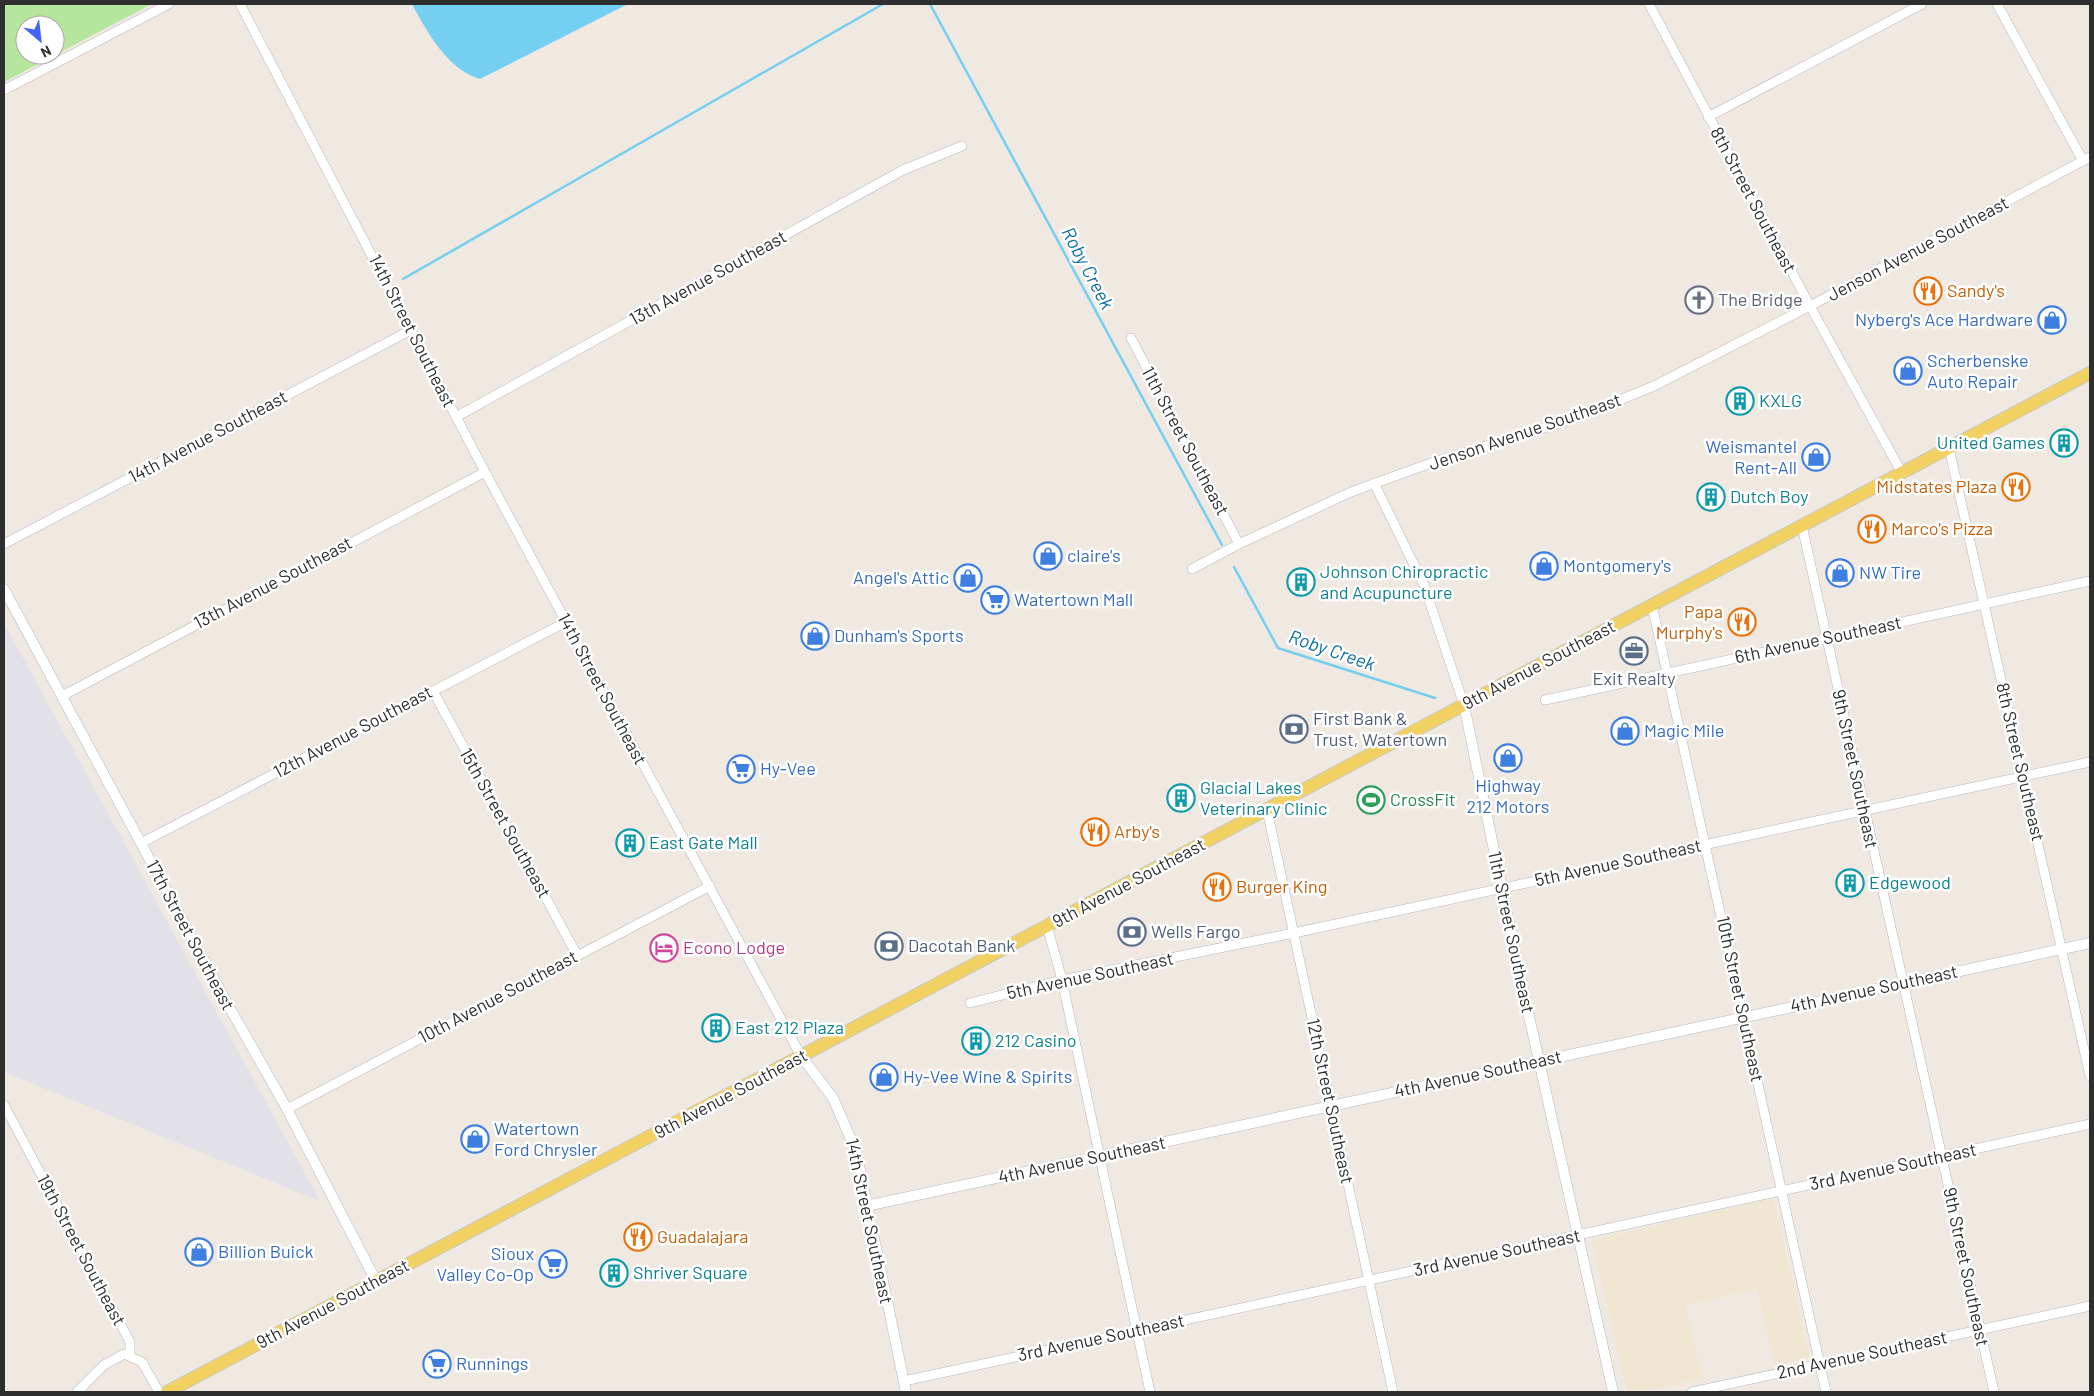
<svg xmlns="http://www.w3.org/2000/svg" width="2094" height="1396" viewBox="0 0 2094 1396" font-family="Barlow,sans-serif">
  <rect width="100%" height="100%" fill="#efe9e1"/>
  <polygon fill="#e3e1e8" points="4,623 320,1201 4,1072"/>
  <polygon fill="#f0e6d1" points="1773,1198 1809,1357 1775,1365 1757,1288 1685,1305 1702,1378 1638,1392 1627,1392 1592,1240"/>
  <polygon fill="#b6e59e" points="4,4 152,4 55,55 55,25 25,25 25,55 55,55 4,82"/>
  <path fill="#75cff0" d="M412 4H628L480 79C448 70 427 32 412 4Z"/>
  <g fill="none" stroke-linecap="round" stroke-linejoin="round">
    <g stroke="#75cff0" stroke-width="2.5">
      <polyline points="930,4 1222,545"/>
      <polyline points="403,279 883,4"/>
      <polyline points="1234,567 1278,648 1435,698"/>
    </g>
    <g stroke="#b4b7c1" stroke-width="10">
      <g id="minor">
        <polyline points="240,4 485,472 801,1056"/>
        <polyline points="1649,4 1810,306 1902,473"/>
        <polyline points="1997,4 2083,161"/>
        <polyline points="4,90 169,4"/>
        <polyline points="1708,117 1922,4"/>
        <polyline points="1131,338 1239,544"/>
        <polyline points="456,417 903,170 962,146"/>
        <polyline points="1949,448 2090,1076"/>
        <polyline points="1374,483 1424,585 1464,705"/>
        <polyline points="1802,526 1994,1392"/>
        <polyline points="4,544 411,330"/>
        <polyline points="1192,569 1239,544 1351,492 1431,463 1573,419 1654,386 1810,306 2090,157"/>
        <polyline points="1652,605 1826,1392"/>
        <polyline points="433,691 577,955"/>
        <polyline points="62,696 485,472"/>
        <polyline points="1545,700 2090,581"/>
        <polyline points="1267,810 1393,1392"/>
        <polyline points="141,843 566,622"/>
        <polyline points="1047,926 1062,980 1150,1392"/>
        <polyline points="970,1003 1062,980 1294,933 2090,762"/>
        <polyline points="4,1105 130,1342 130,1355"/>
        <polyline points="287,1109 710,886"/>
        <polyline points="904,1381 2090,1124"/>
        <polyline points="77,1392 104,1365 124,1354 142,1362 159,1392"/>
        <polyline points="1692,1392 2090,1306"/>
      </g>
    </g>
    <g stroke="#b4b7c1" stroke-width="11">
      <g id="tertiary">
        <polyline points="4,589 227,1003 287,1109 376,1281"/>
        <polyline points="1464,705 1520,976 1613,1392"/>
        <polyline points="801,1056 833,1098 856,1151 906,1392"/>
        <polyline points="866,1206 2090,943"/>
      </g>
    </g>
    <g stroke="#c9c9c9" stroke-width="14">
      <polyline id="primary" points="167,1392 2090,373"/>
    </g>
    <use href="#minor" stroke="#fff" stroke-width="9"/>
    <use href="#tertiary" stroke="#fff" stroke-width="10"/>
    <use href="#primary" stroke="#f2d163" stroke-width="12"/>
  </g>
  <defs>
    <g id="restaurant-ring" transform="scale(1.4375)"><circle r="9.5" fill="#fff" stroke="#e8710a" stroke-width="1.5"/><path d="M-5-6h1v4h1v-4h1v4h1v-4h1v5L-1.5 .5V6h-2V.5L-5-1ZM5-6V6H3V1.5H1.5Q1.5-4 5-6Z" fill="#e8710a"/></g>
    <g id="church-ring" transform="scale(1.4375)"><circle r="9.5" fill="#fff" stroke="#6b7280" stroke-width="1.5"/><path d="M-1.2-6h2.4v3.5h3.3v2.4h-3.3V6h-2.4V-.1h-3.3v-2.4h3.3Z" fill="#6b7280"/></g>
    <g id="shop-ring" transform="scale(1.4375)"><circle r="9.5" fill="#fff" stroke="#3f7fe0" stroke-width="1.5"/><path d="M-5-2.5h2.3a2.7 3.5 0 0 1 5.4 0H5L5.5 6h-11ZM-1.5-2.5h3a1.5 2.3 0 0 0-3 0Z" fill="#3f7fe0"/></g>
    <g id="building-ring" transform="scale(1.4375)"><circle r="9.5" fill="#fff" stroke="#0f9aa8" stroke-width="1.5"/><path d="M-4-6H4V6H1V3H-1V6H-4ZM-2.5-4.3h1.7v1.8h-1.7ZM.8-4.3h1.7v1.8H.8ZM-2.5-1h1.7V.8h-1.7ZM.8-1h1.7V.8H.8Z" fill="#0f9aa8"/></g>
    <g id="supermarket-ring" transform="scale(1.4375)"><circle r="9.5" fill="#fff" stroke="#3f7fe0" stroke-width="1.5"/><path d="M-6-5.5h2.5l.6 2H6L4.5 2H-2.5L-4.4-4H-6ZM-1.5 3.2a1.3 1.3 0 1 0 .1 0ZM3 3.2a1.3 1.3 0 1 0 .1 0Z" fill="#3f7fe0"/></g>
    <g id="office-ring" transform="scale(1.4375)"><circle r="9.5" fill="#fff" stroke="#5c6f8a" stroke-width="1.5"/><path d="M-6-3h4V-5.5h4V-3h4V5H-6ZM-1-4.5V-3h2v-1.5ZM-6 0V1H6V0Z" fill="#5c6f8a"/></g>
    <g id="bank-ring" transform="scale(1.4375)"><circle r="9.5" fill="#fff" stroke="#5c6f8a" stroke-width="1.5"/><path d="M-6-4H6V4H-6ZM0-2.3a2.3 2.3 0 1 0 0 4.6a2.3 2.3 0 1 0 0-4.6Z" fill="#5c6f8a"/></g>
    <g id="stadium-ring" transform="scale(1.4375)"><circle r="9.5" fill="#fff" stroke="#2e9e5b" stroke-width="1.5"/><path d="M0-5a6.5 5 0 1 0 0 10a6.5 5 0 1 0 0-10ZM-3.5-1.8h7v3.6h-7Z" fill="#2e9e5b"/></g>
    <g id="hotel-ring" transform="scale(1.4375)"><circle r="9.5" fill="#fff" stroke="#d1479c" stroke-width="1.5"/><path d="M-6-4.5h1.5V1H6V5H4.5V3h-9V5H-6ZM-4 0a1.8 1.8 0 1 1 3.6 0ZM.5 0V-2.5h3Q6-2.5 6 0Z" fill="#d1479c"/></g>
  </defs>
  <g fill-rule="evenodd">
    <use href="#restaurant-ring" x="1928" y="291"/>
    <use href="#church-ring" x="1699" y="300"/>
    <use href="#shop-ring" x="2052" y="320"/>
    <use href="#shop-ring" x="1908" y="371"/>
    <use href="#building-ring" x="1740" y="401"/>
    <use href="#building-ring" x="2064" y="443"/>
    <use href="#shop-ring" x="1816" y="457"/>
    <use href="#restaurant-ring" x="2016" y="487"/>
    <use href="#building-ring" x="1711" y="497"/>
    <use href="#restaurant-ring" x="1872" y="529"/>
    <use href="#shop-ring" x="1048" y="556"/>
    <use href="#shop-ring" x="1544" y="566"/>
    <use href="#shop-ring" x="1840" y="573"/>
    <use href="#shop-ring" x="968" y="578"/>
    <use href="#building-ring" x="1301" y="582"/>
    <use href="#supermarket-ring" x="995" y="600"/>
    <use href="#restaurant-ring" x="1742" y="622"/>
    <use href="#shop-ring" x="815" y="636"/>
    <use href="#office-ring" x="1634" y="651"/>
    <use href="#bank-ring" x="1294" y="729"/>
    <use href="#shop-ring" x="1625" y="731"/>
    <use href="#shop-ring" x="1508" y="758"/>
    <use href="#supermarket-ring" x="741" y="769"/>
    <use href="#building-ring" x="1181" y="798"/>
    <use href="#stadium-ring" x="1371" y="800"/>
    <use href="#restaurant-ring" x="1095" y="832"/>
    <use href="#building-ring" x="630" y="843"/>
    <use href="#building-ring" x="1850" y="883"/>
    <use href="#restaurant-ring" x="1217" y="887"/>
    <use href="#bank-ring" x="1132" y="932"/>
    <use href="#bank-ring" x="889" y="946"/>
    <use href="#hotel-ring" x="664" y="948"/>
    <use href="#building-ring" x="716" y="1028"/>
    <use href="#building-ring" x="976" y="1041"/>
    <use href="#shop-ring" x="884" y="1077"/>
    <use href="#shop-ring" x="475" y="1139"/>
    <use href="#restaurant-ring" x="638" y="1237"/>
    <use href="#shop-ring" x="199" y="1252"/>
    <use href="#supermarket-ring" x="553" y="1264"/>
    <use href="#building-ring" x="614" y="1273"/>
    <use href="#supermarket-ring" x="437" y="1364"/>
  </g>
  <g text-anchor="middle" stroke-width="5" stroke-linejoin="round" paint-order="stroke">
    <g font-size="18" fill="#2e2e2e" stroke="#fff">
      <text transform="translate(1753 200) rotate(62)" y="6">8th Street Southeast</text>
      <text transform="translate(1918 249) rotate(-28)" y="6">Jenson Avenue Southeast</text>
      <text transform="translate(708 278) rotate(-29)" y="6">13th Avenue Southeast</text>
      <text transform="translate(412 331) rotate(63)" y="6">14th Street Southeast</text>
      <text transform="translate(1525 432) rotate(-19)" y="6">Jenson Avenue Southeast</text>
      <text transform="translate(208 437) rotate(-28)" y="6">14th Avenue Southeast</text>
      <text transform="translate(1185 441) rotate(62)" y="6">11th Street Southeast</text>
      <text transform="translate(273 583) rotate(-28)" y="6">13th Avenue Southeast</text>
      <text transform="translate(1818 640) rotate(-12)" y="6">6th Avenue Southeast</text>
      <text transform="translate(1539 665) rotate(-28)" y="6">9th Avenue Southeast</text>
      <text transform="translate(602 689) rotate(62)" y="6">14th Street Southeast</text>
      <text transform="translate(353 732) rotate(-28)" y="6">12th Avenue Southeast</text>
      <text transform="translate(2020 762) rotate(77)" y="6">8th Street Southeast</text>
      <text transform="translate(1855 769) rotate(78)" y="6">9th Street Southeast</text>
      <text transform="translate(505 823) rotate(61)" y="6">15th Street Southeast</text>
      <text transform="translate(1618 863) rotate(-12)" y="6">5th Avenue Southeast</text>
      <text transform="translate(1129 883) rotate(-28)" y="6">9th Avenue Southeast</text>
      <text transform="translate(1511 932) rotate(78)" y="6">11th Street Southeast</text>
      <text transform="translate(190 935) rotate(62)" y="6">17th Street Southeast</text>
      <text transform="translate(1090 976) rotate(-12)" y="6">5th Avenue Southeast</text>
      <text transform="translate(1874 989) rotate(-12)" y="6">4th Avenue Southeast</text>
      <text transform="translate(498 997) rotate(-28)" y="6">10th Avenue Southeast</text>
      <text transform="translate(1740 999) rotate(78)" y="6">10th Street Southeast</text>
      <text transform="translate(1478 1074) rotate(-12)" y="6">4th Avenue Southeast</text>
      <text transform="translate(731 1094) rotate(-28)" y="6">9th Avenue Southeast</text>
      <text transform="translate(1330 1101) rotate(78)" y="6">12th Street Southeast</text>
      <text transform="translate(1082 1160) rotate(-12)" y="6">4th Avenue Southeast</text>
      <text transform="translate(1893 1167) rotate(-12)" y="6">3rd Avenue Southeast</text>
      <text transform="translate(869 1221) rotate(78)" y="6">14th Street Southeast</text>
      <text transform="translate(81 1250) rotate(62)" y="6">19th Street Southeast</text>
      <text transform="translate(1497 1253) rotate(-12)" y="6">3rd Avenue Southeast</text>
      <text transform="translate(1966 1267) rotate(78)" y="6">9th Street Southeast</text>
      <text transform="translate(333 1304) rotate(-28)" y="6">9th Avenue Southeast</text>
      <text transform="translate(1101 1338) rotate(-12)" y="6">3rd Avenue Southeast</text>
      <text transform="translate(1862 1355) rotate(-12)" y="6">2nd Avenue Southeast</text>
    </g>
    <g font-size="18" fill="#c56008" stroke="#fff" text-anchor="start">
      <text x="1947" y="297">Sandy's</text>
      <text x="1997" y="493" text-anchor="end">Midstates Plaza</text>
      <text x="1891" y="535">Marco's Pizza</text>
      <text x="1723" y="618" text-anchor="end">Papa<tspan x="1723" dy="21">Murphy's</tspan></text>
      <text x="1114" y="838">Arby's</text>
      <text x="1236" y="893">Burger King</text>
      <text x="657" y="1243">Guadalajara</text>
    </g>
    <g font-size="18" fill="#5b616d" stroke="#fff" text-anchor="start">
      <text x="1718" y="306">The Bridge</text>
    </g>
    <g font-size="18" fill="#366cbe" stroke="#fff" text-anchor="start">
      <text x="2033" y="326" text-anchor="end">Nyberg's Ace Hardware</text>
      <text x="1927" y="367">Scherbenske<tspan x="1927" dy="21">Auto Repair</tspan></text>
      <text x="1797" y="453" text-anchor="end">Weismantel<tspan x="1797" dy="21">Rent-All</tspan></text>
      <text x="1067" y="562">claire's</text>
      <text x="1563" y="572">Montgomery's</text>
      <text x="1859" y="579">NW Tire</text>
      <text x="949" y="584" text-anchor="end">Angel's Attic</text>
      <text x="1014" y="606">Watertown Mall</text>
      <text x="834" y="642">Dunham's Sports</text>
      <text x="1644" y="737">Magic Mile</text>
      <text x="760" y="775">Hy-Vee</text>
      <text x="1508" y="792" text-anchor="middle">Highway<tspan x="1508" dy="21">212 Motors</tspan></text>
      <text x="903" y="1083">Hy-Vee Wine &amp; Spirits</text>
      <text x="494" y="1135">Watertown<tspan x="494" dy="21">Ford Chrysler</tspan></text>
      <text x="218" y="1258">Billion Buick</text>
      <text x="534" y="1260" text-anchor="end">Sioux<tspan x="534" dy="21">Valley Co-Op</tspan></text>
      <text x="456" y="1370">Runnings</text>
    </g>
    <g font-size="18" fill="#0d838f" stroke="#fff" text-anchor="start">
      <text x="1759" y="407">KXLG</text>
      <text x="2045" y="449" text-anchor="end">United Games</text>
      <text x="1730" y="503">Dutch Boy</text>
      <text x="1320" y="578">Johnson Chiropractic<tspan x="1320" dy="21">and Acupuncture</tspan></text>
      <text x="1200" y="794">Glacial Lakes<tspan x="1200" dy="21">Veterinary Clinic</tspan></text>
      <text x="649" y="849">East Gate Mall</text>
      <text x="1869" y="889">Edgewood</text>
      <text x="735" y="1034">East 212 Plaza</text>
      <text x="995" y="1047">212 Casino</text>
      <text x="633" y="1279">Shriver Square</text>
    </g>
    <g font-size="18" fill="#4e5e75" stroke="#fff" text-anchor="start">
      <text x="1634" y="685" text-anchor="middle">Exit Realty</text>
      <text x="1313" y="725">First Bank &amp;<tspan x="1313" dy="21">Trust, Watertown</tspan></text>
      <text x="1151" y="938">Wells Fargo</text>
      <text x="908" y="952">Dacotah Bank</text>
    </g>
    <g font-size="18" fill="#27864d" stroke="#fff" text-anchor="start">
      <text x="1390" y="806">CrossFit</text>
    </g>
    <g font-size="18" fill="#b23c85" stroke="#fff" text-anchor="start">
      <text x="683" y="954">Econo Lodge</text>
    </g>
    <g font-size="19" font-style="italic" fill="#0d6fa3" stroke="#fff">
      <text transform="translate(1088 268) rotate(62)" y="7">Roby Creek</text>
      <text transform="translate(1332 650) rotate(19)" y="7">Roby Creek</text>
    </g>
  </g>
  <rect width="2094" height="1396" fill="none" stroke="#2e2e2e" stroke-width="10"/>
  <g transform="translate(40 40) rotate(152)"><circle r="24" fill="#ffffff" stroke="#ababab"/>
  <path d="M0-4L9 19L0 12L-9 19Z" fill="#4264fb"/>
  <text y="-8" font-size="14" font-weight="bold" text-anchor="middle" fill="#2e2e2e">N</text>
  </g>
</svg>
